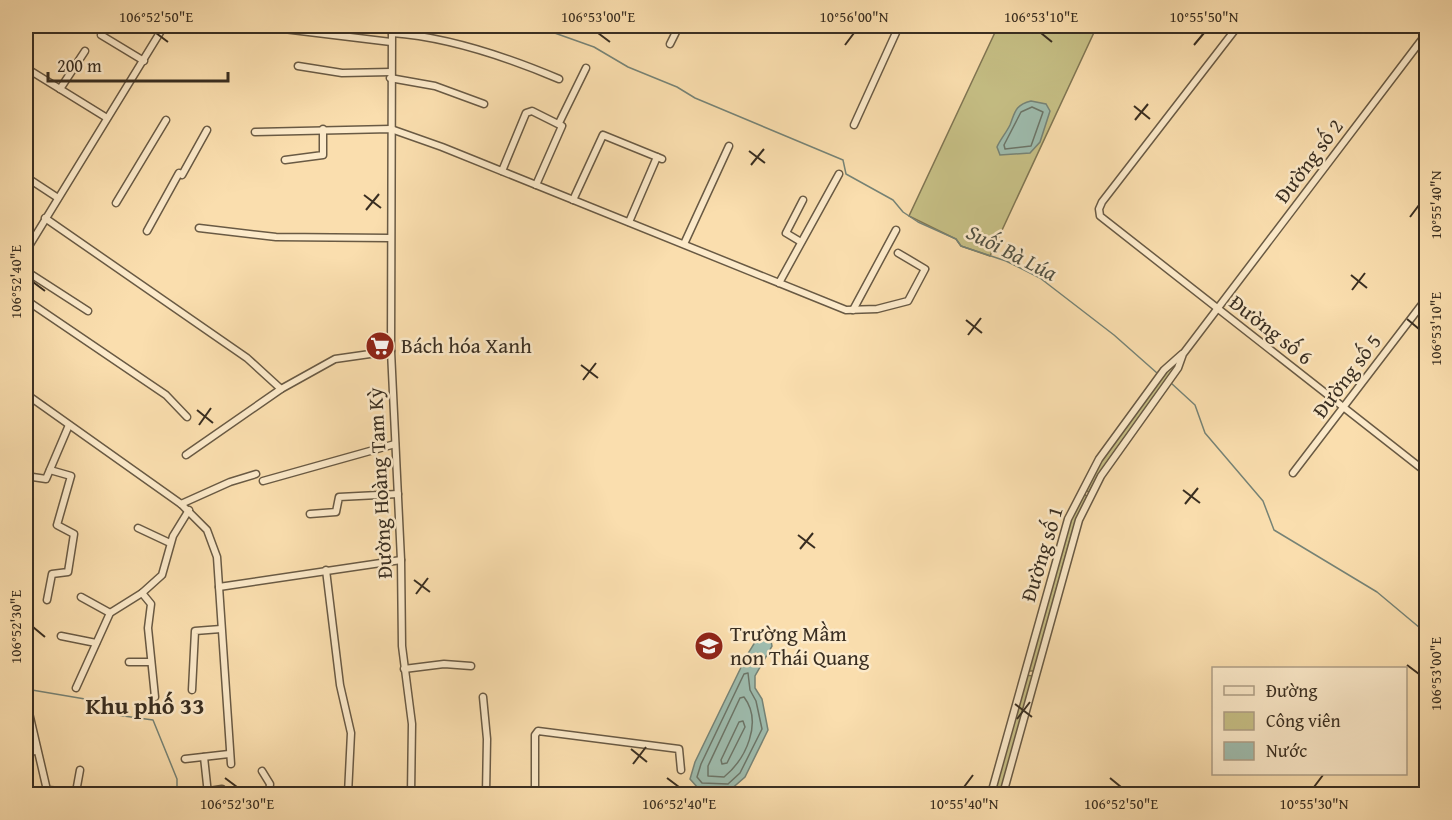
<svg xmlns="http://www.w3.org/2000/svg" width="1452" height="820" viewBox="0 0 1452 820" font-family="'Gentium Book Plus',serif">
  <rect width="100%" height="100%" fill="#fadeae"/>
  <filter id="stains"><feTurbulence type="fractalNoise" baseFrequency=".00333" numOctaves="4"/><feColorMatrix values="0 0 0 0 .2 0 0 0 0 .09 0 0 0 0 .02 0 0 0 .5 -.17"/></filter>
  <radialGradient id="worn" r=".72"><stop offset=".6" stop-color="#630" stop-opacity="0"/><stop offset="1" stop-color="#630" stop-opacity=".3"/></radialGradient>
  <g fill="#c6bf85" stroke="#807653" stroke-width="1.5">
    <polygon points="998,26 1097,26 990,256 961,246 956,239 909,216"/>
    <polygon points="1179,359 1176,367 1109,459 1089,492 1084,490 1101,461 1166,371"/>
    <polygon points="1082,493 1087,496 1071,536 1034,671 1027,671 1064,535"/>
    <polygon points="1026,675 1033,676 1001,794 993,794"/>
  </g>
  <g fill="#9ebcae" stroke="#768376" stroke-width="1.5">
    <path d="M1031 101 1046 104 1050 111 1040 142 1030 153 1000 155 997 147C1000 140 1006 133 1010 125 1015 112 1015 105 1031 101Z"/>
    <polygon points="760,634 771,641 772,646 755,676 755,688 762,699 768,730 745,777 729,791 698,788 690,779 695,762 747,655"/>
  </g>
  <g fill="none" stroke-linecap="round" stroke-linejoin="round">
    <g stroke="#6c7568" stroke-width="1.5">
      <polygon points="1032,107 1043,112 1031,146 1005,149 1004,145 1021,112"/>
      <polygon points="748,673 750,690 756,701 762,729 740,773 728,784 702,783 697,777 701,764 744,674"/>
      <path d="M744 697C763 722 746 759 724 777L708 776V766L740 698Z"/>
      <polygon points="743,721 745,727 727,763 722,764 721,760 739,722"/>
    </g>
    <g stroke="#768376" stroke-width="1.5">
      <polyline points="535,26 594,47 628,67 677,87 695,98 843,160 846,174 893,200 903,212 918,222 956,239 961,246 1006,261 1040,278 1114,335 1157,373"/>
      <polyline points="1171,383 1195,405 1205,433 1263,501 1274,530 1377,592 1426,633"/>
      <polyline points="26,689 85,699 94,712 153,720 177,779 177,794"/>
    </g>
    <g stroke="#695a44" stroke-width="9">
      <g id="minor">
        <polyline points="259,26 391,42"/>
        <polyline points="392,26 391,351 401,560 402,646 412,724 411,794"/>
        <polyline points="1238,26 1102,202 1099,209 1100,216 1426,472"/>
        <path d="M392 33C449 37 507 57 559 79"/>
        <polyline points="101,35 144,61"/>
        <polyline points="670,44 679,26"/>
        <polyline points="298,66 342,73 391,72"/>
        <polyline points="26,68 107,118"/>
        <polyline points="390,78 435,86 484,104"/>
        <polyline points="60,89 85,51"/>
        <polyline points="559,123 586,68"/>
        <polyline points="854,125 899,26"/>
        <polyline points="255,132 391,129 442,147 846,310 877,309 908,301 925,269 898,253"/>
        <polyline points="285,160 323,155 323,129"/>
        <polyline points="502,171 526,113 532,111 562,126 536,185"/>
        <polyline points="182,175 207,130"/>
        <polyline points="26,177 58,198"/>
        <polyline points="573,200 603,135 662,159"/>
        <polyline points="116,203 166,120"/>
        <polyline points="45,218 247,358 281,389"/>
        <polyline points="629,222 657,157"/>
        <polyline points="199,228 276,237 389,238"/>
        <polyline points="147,231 179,173"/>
        <polyline points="801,242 786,233 803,200"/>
        <polyline points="684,244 729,146"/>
        <polyline points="26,251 164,26"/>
        <polyline points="26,271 88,311"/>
        <polyline points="779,283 839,174"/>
        <polyline points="26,300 166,395 187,417"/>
        <polyline points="853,310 896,230"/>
        <polyline points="26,394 181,504 207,530 217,557 231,764"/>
        <polyline points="186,455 281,389 335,359 391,351"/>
        <polyline points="1293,473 1426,299"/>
        <polyline points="26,476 46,479 69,425"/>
        <polyline points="263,481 395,444"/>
        <polyline points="181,504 230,482 256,474"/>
        <polyline points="310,514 336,512 339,497 398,494"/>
        <polyline points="138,528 170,543"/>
        <polyline points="326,570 340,685 351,733 348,794"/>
        <polyline points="219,587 401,560"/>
        <polyline points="142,593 151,604 148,628 155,697"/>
        <polyline points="81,597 110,613"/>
        <polyline points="47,600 52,574 68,572 74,534 57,525 71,476 50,470"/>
        <polyline points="61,636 96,643"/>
        <polyline points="129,662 151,662"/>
        <polyline points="404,669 444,664 471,666"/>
        <polyline points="76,688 110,613 142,593 162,575 173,536 189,510"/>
        <polyline points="192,690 195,631 221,629"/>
        <polyline points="483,697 487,739 486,794"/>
        <polyline points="26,700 47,790 105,794"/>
        <polyline points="26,752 36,751"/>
        <polyline points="204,757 208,794"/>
        <polyline points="185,759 229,754"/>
        <polyline points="262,771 270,784 269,794"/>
        <polyline points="76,792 80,770"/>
        <polyline points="191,794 222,789"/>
        <polyline points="535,794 535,735 538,731 679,749 681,770"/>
        <polyline points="991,794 1068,519 1099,459 1164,370 1182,354"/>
        <polyline points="1003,794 1079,520 1101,476 1178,368 1183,354 1426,34"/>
      </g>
    </g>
    <use href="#minor" stroke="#fceaca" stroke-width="6"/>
  </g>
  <path fill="none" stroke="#392e21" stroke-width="2" d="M156 33 168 42M598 33 610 42M1041 33 1052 42M845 45 854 33M1194 45 1204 33M1134 106 1150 119M1135 120 1148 104M749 151 765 163M751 165 764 149M364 195 381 208M366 210 379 194M1410 217 1419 205M1351 275 1367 288M33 282 45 291M1352 290 1365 273M1407 319 1419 329M966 320 982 333M968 335 981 318M581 365 598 378M583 380 596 363M197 410 213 423M199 425 211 408M1183 490 1200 503M1185 504 1198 488M798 535 815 548M800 549 813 533M414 580 430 592M416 594 428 578M33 627 45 637M1407 665 1419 674M1015 704 1032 717M1017 719 1030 702M631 749 647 762M633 764 646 747M225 778 237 787M667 778 679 787M1110 778 1121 787M964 787 973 775M1314 787 1323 775"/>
  <defs>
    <g id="supermarket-disc" transform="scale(1.5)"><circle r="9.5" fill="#8f2418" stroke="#fceaca"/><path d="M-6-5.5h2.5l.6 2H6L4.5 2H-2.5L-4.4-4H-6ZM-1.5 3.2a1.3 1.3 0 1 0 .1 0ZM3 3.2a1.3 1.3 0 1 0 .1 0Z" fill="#fff"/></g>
    <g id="school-disc" transform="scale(1.5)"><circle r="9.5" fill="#8f2418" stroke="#fceaca"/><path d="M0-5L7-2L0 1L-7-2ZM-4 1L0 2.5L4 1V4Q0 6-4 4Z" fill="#fff"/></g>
  </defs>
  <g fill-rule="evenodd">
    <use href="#supermarket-disc" x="380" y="346"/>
    <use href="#school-disc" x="709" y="646"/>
  </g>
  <g text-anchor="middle" stroke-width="5" stroke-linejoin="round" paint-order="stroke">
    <g font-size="21" fill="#392e21" stroke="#fceaca">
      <text transform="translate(1309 161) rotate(-53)" y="7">Đường số 2</text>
      <text transform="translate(1271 330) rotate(38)" y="7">Đường số 6</text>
      <text transform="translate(1347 376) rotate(-53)" y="7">Đường số 5</text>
      <text transform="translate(380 483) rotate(-93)" y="7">Đường Hoàng Tam Kỳ</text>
      <text transform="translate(1042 554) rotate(-73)" y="7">Đường số 1</text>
    </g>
    <g font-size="21" fill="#392e21" stroke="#fceaca" text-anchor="start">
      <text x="401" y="353">Bách hóa Xanh</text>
      <text x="730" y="641">Trường Mầm<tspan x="730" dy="24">non Thái Quang</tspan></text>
    </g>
    <g font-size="22" font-style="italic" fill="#525244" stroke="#fceaca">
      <text transform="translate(1012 252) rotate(27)" y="8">Suối Bà Lúa</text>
    </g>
    <g font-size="24" font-weight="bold" fill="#392e21" stroke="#fceaca">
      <text x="145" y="714">Khu phố 33</text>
    </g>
  </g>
  <rect width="1452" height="820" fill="none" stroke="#fadeae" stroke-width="66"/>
  <rect x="1212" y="667" width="195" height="108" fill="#fceaca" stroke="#ae9f86" stroke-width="1.5"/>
  <rect x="1224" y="686" width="30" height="9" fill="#fceaca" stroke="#ae9f86" stroke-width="1.5"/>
  <text x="1266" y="697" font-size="18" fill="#392e21">Đường</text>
  <rect x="1224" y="712" width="30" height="18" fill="#c6bf85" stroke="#ae9f86" stroke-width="1.5"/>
  <text x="1266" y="727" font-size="18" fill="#392e21">Công viên</text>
  <rect x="1224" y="742" width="30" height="18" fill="#9ebcae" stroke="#ae9f86" stroke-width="1.5"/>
  <text x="1266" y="757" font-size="18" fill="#392e21">Nước</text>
  <path d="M48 72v9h180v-9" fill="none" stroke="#392e21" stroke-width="3"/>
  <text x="57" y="72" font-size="18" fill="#392e21" stroke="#fceaca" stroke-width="4.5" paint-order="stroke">200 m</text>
  <rect x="33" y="33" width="1386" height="754" fill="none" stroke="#392e21" stroke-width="2"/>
  <g font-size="15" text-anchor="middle" fill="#392e21">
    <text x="156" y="22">106°52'50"E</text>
    <text x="598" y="22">106°53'00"E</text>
    <text x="854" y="22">10°56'00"N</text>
    <text x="1041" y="22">106°53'10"E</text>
    <text x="1204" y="22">10°55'50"N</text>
    <text transform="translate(1436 205) rotate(-90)" y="5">10°55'40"N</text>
    <text transform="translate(16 282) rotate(-90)" y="5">106°52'40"E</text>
    <text transform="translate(1436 329) rotate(-90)" y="5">106°53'10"E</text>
    <text transform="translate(16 627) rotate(-90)" y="5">106°52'30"E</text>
    <text transform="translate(1436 674) rotate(-90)" y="5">106°53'00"E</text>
    <text x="237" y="809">106°52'30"E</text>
    <text x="679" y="809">106°52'40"E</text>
    <text x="964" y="809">10°55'40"N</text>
    <text x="1121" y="809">106°52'50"E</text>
    <text x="1314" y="809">10°55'30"N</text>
  </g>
  <rect width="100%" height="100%" filter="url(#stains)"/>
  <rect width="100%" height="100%" fill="url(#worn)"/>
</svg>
